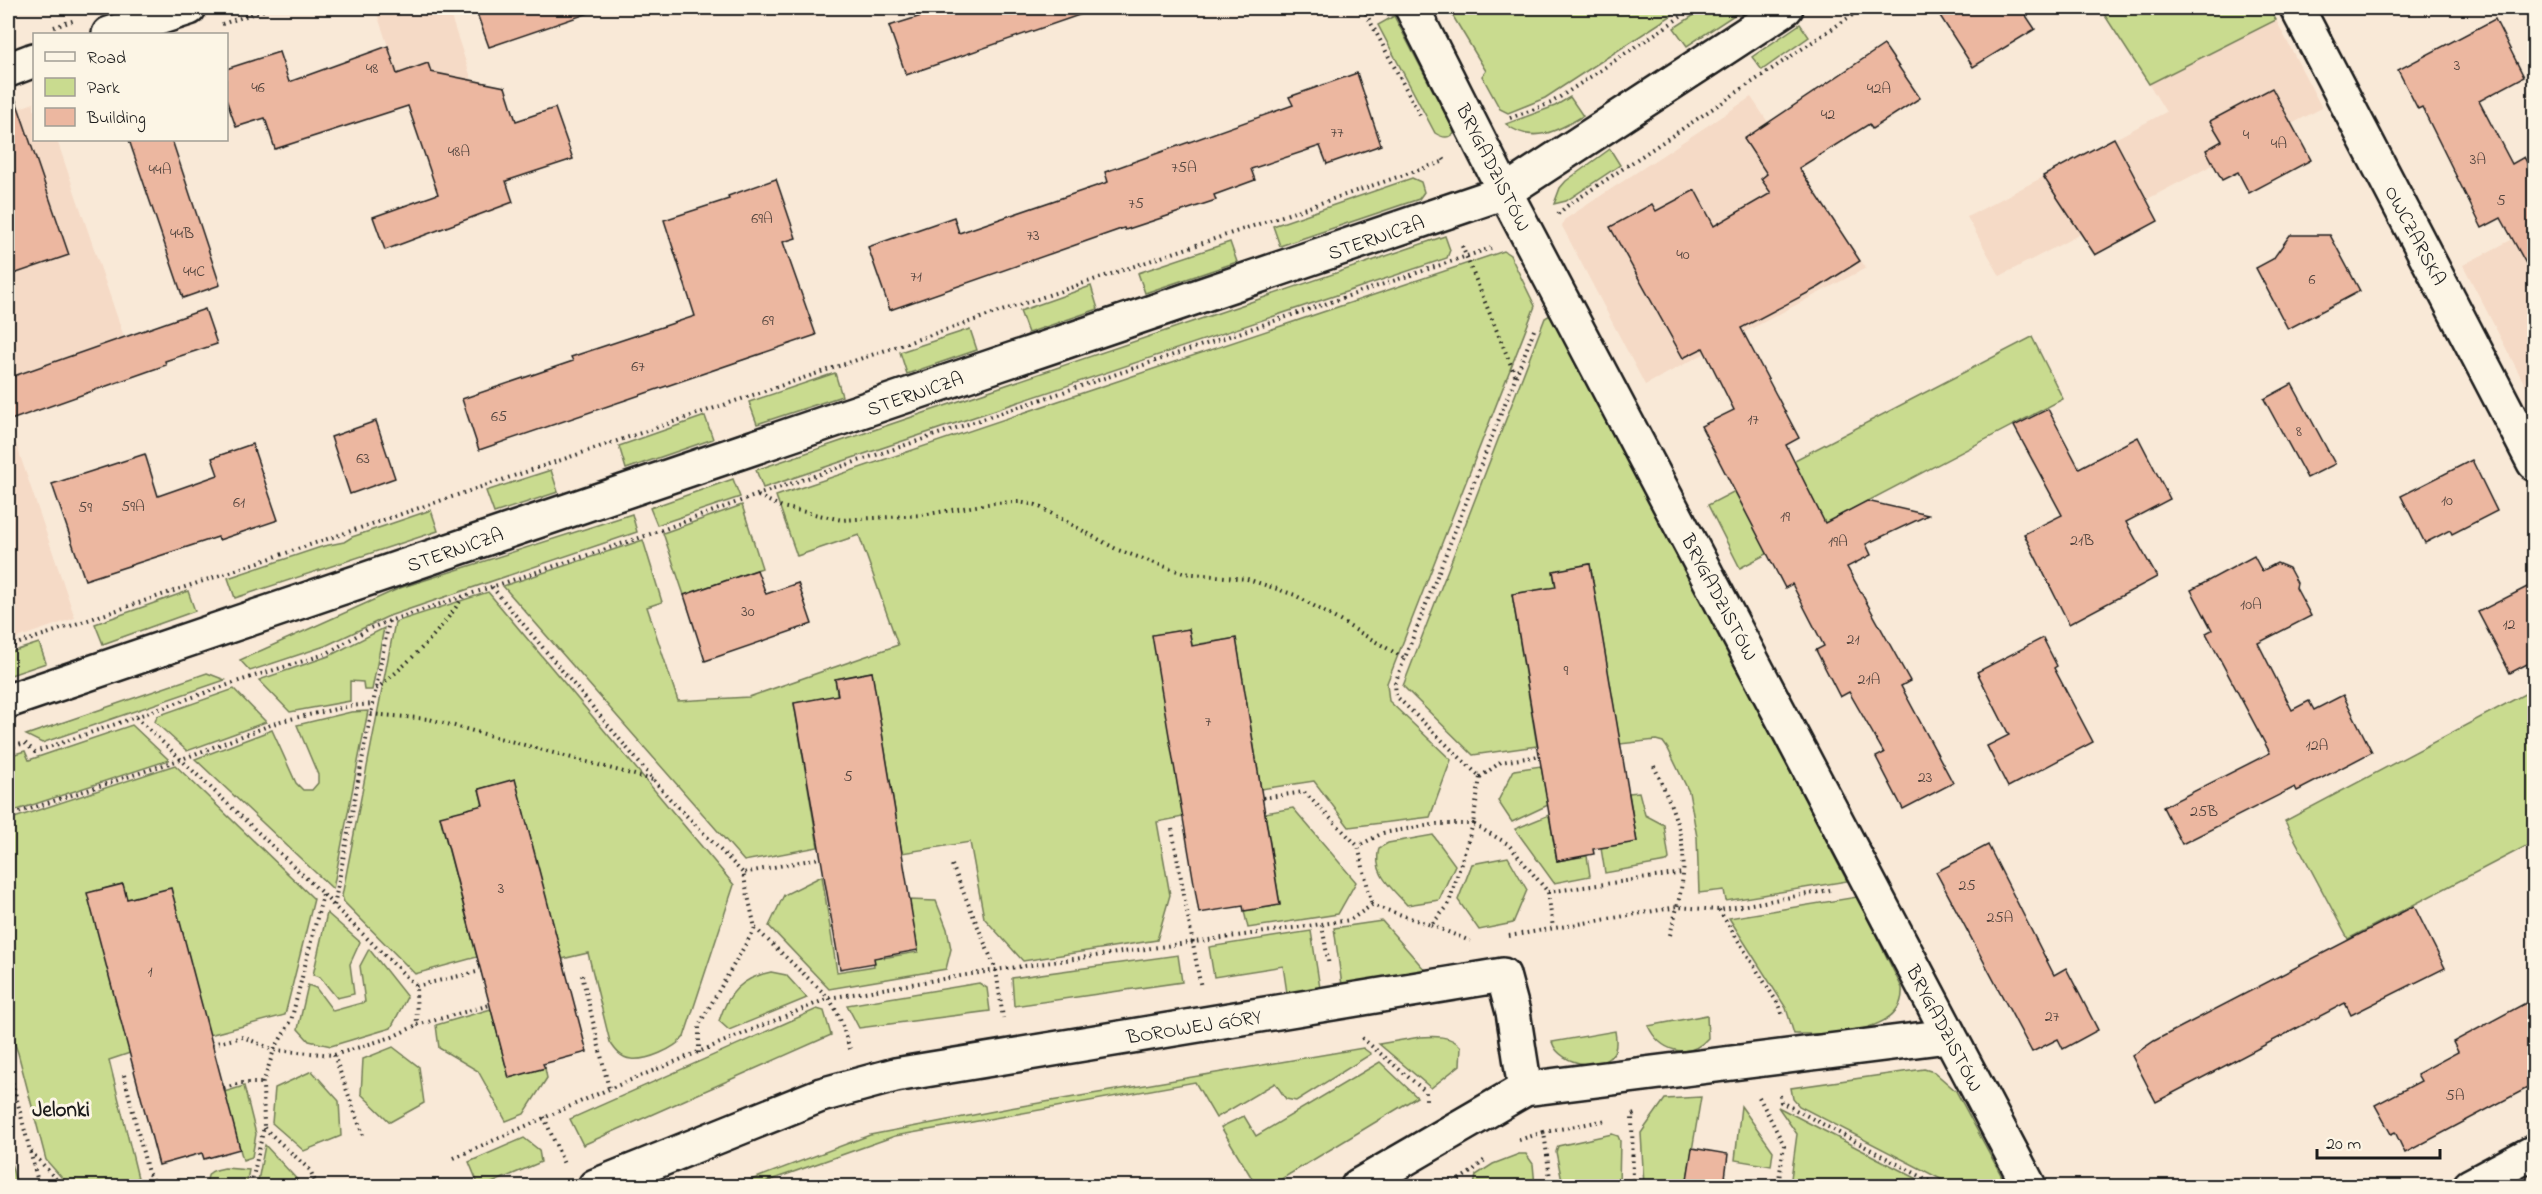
<svg xmlns="http://www.w3.org/2000/svg" width="2542" height="1194" viewBox="0 0 2542 1194" font-family="'Indie Flower',sans-serif">
  <rect width="100%" height="100%" fill="#f9e9d7"/>
  <filter id="ink" filterUnits="userSpaceOnUse"><feTurbulence type="fractalNoise" baseFrequency=".0167" numOctaves="2"/><feDisplacementMap in="SourceGraphic" scale="12" xChannelSelector="R" yChannelSelector="G"/><feConvolveMatrix kernelMatrix="1 2 1 2 8 2 1 2 1" color-interpolation-filters="sRGB"/></filter>
  <g filter="url(#ink)">
    <g fill="#f5dac6">
      <polygon points="375,8 448,8 513,204 449,227"/>
      <polygon points="2276,20 2322,108 2000,276 1967,217 2166,112 2149,84"/>
      <polygon points="1751,97 1866,268 1645,385 1562,226 1564,220"/>
      <polygon points="34,103 34,140 57,140 124,337 8,378 8,112"/>
      <polygon points="2534,228 2534,381 2525,385 2463,265"/>
      <polygon points="8,420 75,618 8,641"/>
    </g>
    <g fill="#c9db8f" stroke="#727c56" stroke-width="1.5">
      <polygon points="1448,8 1683,8 1545,98 1508,113 1500,109 1482,76 1486,71"/>
      <polygon points="1705,8 1745,8 1687,46 1674,28"/>
      <polygon points="2100,8 2269,8 2276,20 2149,84"/>
      <path d="M1394 16 1453 129 1454 134C1448 139 1441 137 1435 133L1378 25Z"/>
      <polygon points="1800,24 1809,37 1762,70 1752,57"/>
      <path d="M1570 97 1583 116C1558 131 1532 145 1506 124L1555 106Z"/>
      <polygon points="1610,149 1620,165 1566,201 1554,204 1560,188 1566,181"/>
      <polygon points="1412,178 1421,182 1424,192 1419,199 1280,246 1273,226"/>
      <polygon points="1445,236 1450,250 1447,258 763,488 756,470"/>
      <polygon points="1230,242 1237,262 1145,293 1138,273"/>
      <polygon points="1504,251 1510,255 1535,306 1387,683 1389,701 1451,760 1430,817 1349,827 1314,781 1261,789 1236,638 1200,644 1193,651 1189,629 1153,635 1183,817 1157,822 1170,895 1157,940 1023,961 984,918 970,842 902,853 872,672 835,679 838,701 830,697 794,703 818,847 744,861 503,586 643,540 662,602 647,607 678,701 749,697 898,645 859,535 797,556 776,496"/>
      <polygon points="1091,286 1098,309 1028,333 1020,311"/>
      <polygon points="1552,314 1847,881 1726,901 1724,890 1699,893 1697,837 1689,792 1668,749 1663,742 1656,740 1620,744 1590,564 1553,571 1557,592 1548,588 1512,594 1537,746 1473,755 1403,686 1545,318"/>
      <polygon points="970,329 977,350 907,374 900,352"/>
      <polygon points="2032,337 2063,399 1740,568 1708,505"/>
      <polygon points="835,373 842,396 757,424 749,402"/>
      <polygon points="705,416 713,439 626,469 619,446"/>
      <polygon points="551,470 558,492 494,513 486,491"/>
      <polygon points="733,479 740,497 657,525 650,508"/>
      <polygon points="742,505 762,568 684,595 663,533"/>
      <polygon points="431,510 438,531 235,598 228,578 324,546 344,542 352,537"/>
      <polygon points="632,514 637,532 389,616 325,646 250,671 240,660 400,588"/>
      <polygon points="188,591 195,611 103,644 95,624"/>
      <path d="M488 592 734 885 684 1037C674 1049 647 1061 631 1059 621 1058 615 1050 610 1042L588 953 562 959 515 780 479 789 484 810 475 807 440 817 477 957 415 974 344 902 342 896 395 622Z"/>
      <polygon points="384,628 372,690 364,690 363,682 350,681 350,701 290,712 259,680 329,656"/>
      <polygon points="39,643 46,663 8,676 8,653"/>
      <polygon points="207,673 225,680 42,743 26,735"/>
      <polygon points="234,689 266,722 187,751 155,722 157,716"/>
      <polygon points="2534,689 2534,842 2348,939 2285,821"/>
      <polygon points="368,711 333,889 195,759 272,730 296,783 303,790 312,790 318,783 318,775 297,725 351,712"/>
      <polygon points="132,725 169,760 8,813 8,756 25,751 29,760"/>
      <polygon points="175,765 314,899 285,1015 209,1035 171,889 135,897 128,904 122,884 88,893 130,1053 109,1060 140,1186 69,1186 46,1160 18,1053 8,1025 8,820"/>
      <polygon points="1541,766 1548,805 1512,822 1498,801 1514,770"/>
      <polygon points="1639,792 1645,815 1664,825 1669,859 1666,862 1605,873 1601,848 1637,842 1629,793"/>
      <polygon points="1293,808 1356,882 1338,914 1248,928 1244,911 1280,905 1265,813"/>
      <polygon points="1549,815 1557,861 1587,856 1590,876 1554,883 1515,829"/>
      <path d="M1433 835 1455 865 1439 900 1407 905C1391 887 1372 874 1379 848L1388 843Z"/>
      <polygon points="1508,857 1527,890 1513,923 1479,930 1458,900 1472,864"/>
      <polygon points="822,876 837,972 874,966 873,955 882,953 883,958 918,952 909,900 936,901 947,929 951,949 946,969 829,989 769,926 784,895"/>
      <path d="M1857 897 1902 988C1906 1036 1825 1034 1794 1034L1786 1008 1729 918Z"/>
      <polygon points="327,913 360,942 350,964 354,994 337,998 320,977 313,975"/>
      <polygon points="1382,921 1425,970 1342,985 1334,928"/>
      <polygon points="1311,931 1320,988 1287,993 1283,966 1214,977 1209,947"/>
      <polygon points="369,949 407,997 391,1028 331,1046 309,1041 298,1029 308,985 316,988 333,1011 365,1002 360,966"/>
      <polygon points="1178,955 1182,982 1014,1006 1012,978"/>
      <path d="M771 972 786 975 807 998 729 1030 719 1021C728 993 741 978 771 972Z"/>
      <polygon points="979,983 987,988 990,1011 859,1028 847,1005"/>
      <polygon points="491,1009 509,1077 545,1068 547,1078 524,1114 506,1121 478,1071 439,1048 436,1025"/>
      <polygon points="817,1009 824,1011 831,1035 583,1145 570,1119"/>
      <path d="M1707 1015 1708 1038C1688 1061 1660 1051 1648 1026Z"/>
      <path d="M1615 1031C1616 1037 1617 1044 1615 1050 1607 1072 1560 1067 1552 1042Z"/>
      <path d="M1420 1037C1434 1036 1451 1035 1461 1047L1460 1065 1431 1088 1379 1044Z"/>
      <polygon points="393,1047 419,1067 424,1103 390,1122 361,1094 363,1059"/>
      <polygon points="1363,1048 1371,1054 1296,1101 1286,1099 1275,1083 1216,1118 1195,1082 895,1136 754,1186 735,1186 870,1135 1010,1108"/>
      <polygon points="1380,1062 1417,1097 1270,1186 1251,1186 1248,1183 1253,1180 1221,1127 1244,1116 1256,1136"/>
      <polygon points="1924,1069 1934,1072 1956,1091 2007,1186 1954,1186 1799,1106 1793,1099 1791,1088"/>
      <polygon points="312,1071 339,1101 341,1136 304,1151 272,1123 275,1088"/>
      <polygon points="244,1086 256,1134 252,1157 243,1160 224,1092"/>
      <polygon points="1701,1097 1686,1186 1644,1186 1641,1133 1665,1099"/>
      <polygon points="1741,1106 1773,1151 1771,1166 1735,1160"/>
      <polygon points="1778,1107 1931,1186 1790,1186 1797,1134"/>
      <polygon points="1612,1134 1618,1136 1620,1141 1619,1186 1563,1186 1556,1152 1558,1146"/>
      <polygon points="524,1138 539,1150 541,1162 485,1186 479,1186 469,1162"/>
      <polygon points="265,1145 303,1186 257,1186"/>
      <polygon points="8,1152 17,1186 10,1186"/>
      <polygon points="1519,1154 1526,1154 1533,1164 1535,1186 1474,1186 1476,1175 1493,1164"/>
      <path d="M225 1168 249 1170 246 1186H212L207 1180C208 1170 216 1170 225 1168Z"/>
    </g>
    <g fill="#ecb7a0" stroke="#1c1c1c" stroke-width="1.5">
      <polygon points="475,8 588,8 589,13 489,47"/>
      <polygon points="947,8 1084,8 1085,13 906,75 889,26"/>
      <polygon points="1935,8 2021,8 2035,29 1973,67"/>
      <polygon points="2495,19 2524,77 2479,101 2512,164 2524,157 2535,176 2535,280 2501,218 2482,228 2422,107 2418,109 2398,70"/>
      <polygon points="1884,45 1920,98 1872,129 1869,124 1799,168 1860,261 1819,287 1741,328 1799,438 1786,445 1825,523 1867,501 1928,515 1866,544 1871,555 1847,567 1910,681 1901,686 1953,783 1903,809 1876,757 1884,753 1849,692 1840,697 1816,650 1824,646 1792,584 1785,588 1701,426 1734,410 1703,348 1683,358 1610,227 1652,204 1656,211 1695,190 1714,226 1771,193 1761,179 1767,174 1744,139"/>
      <polygon points="388,46 397,74 428,63 431,72 505,87 516,121 555,108 573,159 506,181 513,202 385,250 373,217 438,194 408,106 275,149 265,118 236,127 226,99 226,69 279,52 289,82"/>
      <polygon points="1357,73 1381,145 1327,164 1320,146 1251,169 1255,180 1214,195 1216,200 1125,230 1124,228 890,310 868,247 954,217 959,233 1108,182 1105,172 1293,105 1289,97"/>
      <polygon points="2272,88 2311,160 2249,193 2238,172 2222,180 2206,150 2222,141 2210,121"/>
      <polygon points="13,92 69,255 8,276 8,93"/>
      <polygon points="2114,138 2158,221 2095,255 2043,176"/>
      <polygon points="129,140 172,140 220,285 183,298"/>
      <polygon points="776,179 796,238 783,242 816,335 479,450 462,399 573,361 571,357 695,316 664,220 729,199 728,196"/>
      <polygon points="2290,235 2330,235 2360,291 2288,329 2256,268 2273,259"/>
      <polygon points="205,309 217,344 165,361 166,365 8,421 8,378"/>
      <polygon points="2292,384 2335,464 2307,478 2264,399"/>
      <polygon points="2048,409 2079,468 2138,437 2170,499 2126,522 2157,577 2069,624 2024,534 2062,515 2014,426"/>
      <polygon points="376,421 395,478 350,494 331,437"/>
      <polygon points="252,444 278,520 219,540 218,537 85,580 52,484 145,454 158,496 218,475 212,458"/>
      <polygon points="2472,460 2497,511 2452,534 2450,530 2425,543 2401,496"/>
      <polygon points="2254,556 2262,571 2277,563 2289,568 2297,583 2296,588 2311,616 2258,643 2292,710 2309,701 2314,710 2343,695 2372,752 2297,791 2295,787 2182,844 2163,807 2270,753 2206,633 2212,630 2191,590"/>
      <polygon points="1590,564 1637,842 1593,849 1594,854 1557,861 1512,594 1556,587 1553,571"/>
      <polygon points="757,570 766,594 798,583 812,624 705,661 684,595"/>
      <polygon points="2535,583 2535,660 2510,673 2478,612"/>
      <polygon points="1189,629 1192,646 1236,638 1280,905 1244,911 1243,906 1199,913 1152,635"/>
      <polygon points="2043,638 2057,666 2054,668 2093,742 2008,787 1987,746 2009,735 1977,672"/>
      <polygon points="872,672 918,950 874,958 875,963 840,969 794,703 838,695 835,679"/>
      <polygon points="515,779 587,1052 543,1064 545,1068 509,1078 440,816 483,805 479,789"/>
      <polygon points="1988,845 2054,975 2066,968 2098,1030 2063,1049 2058,1039 2032,1052 1936,872"/>
      <polygon points="123,884 127,899 171,888 240,1149 204,1159 202,1153 159,1165 87,893"/>
      <polygon points="2414,906 2445,968 2351,1015 2345,1003 2156,1102 2132,1056 2154,1041"/>
      <polygon points="2535,998 2535,1084 2405,1153 2395,1132 2391,1134 2375,1105 2421,1081 2417,1074 2458,1052 2453,1042"/>
      <polygon points="1692,1148 1728,1154 1724,1186 1686,1186"/>
    </g>
    <g fill="none" stroke-linecap="round" stroke-linejoin="round">
      <g stroke="#1c1c1c" stroke-width="38">
        <g id="minor">
          <polyline points="1412,8 1505,192 2029,1186"/>
          <polyline points="2297,8 2534,463"/>
          <polyline points="109,34 189,8"/>
          <polyline points="8,70 34,60"/>
          <polyline points="8,701 1505,192 1786,8"/>
          <polyline points="595,1186 821,1095 895,1075 1503,975 1513,1012 1525,1089"/>
          <polyline points="1358,1186 1525,1089 1948,1036"/>
          <polyline points="2470,1186 2534,1152"/>
        </g>
      </g>
      <g stroke="#1c1c1c" stroke-width="4" stroke-dasharray="1.5 4.5" stroke-linecap="butt">
        <polyline points="1363,8 1422,119"/>
        <polyline points="222,24 270,8"/>
        <polyline points="54,27 75,20"/>
        <polyline points="1510,118 1551,103 1694,8"/>
        <polyline points="1558,214 1567,206 1863,8"/>
        <polyline points="1462,246 1515,375"/>
        <polyline points="1534,330 1395,683 1396,696 1480,777 1473,824 1508,844 1548,892 1553,928"/>
        <polyline points="758,496 782,507 842,520 922,515 994,503 1019,502 1036,505 1118,550 1183,573 1247,579 1295,595 1404,658"/>
        <polyline points="492,587 668,797 743,873"/>
        <polyline points="389,621 334,906 416,986 417,1025 490,1005"/>
        <polyline points="8,647 1445,161 1443,158"/>
        <path d="M376 689C410 662 439 633 463 597"/>
        <polyline points="371,714 429,719 653,780"/>
        <polyline points="136,717 323,894 291,1021 274,1050 263,1083 264,1127 251,1186"/>
        <polyline points="8,748 25,743 35,752 242,680 326,654 368,629 389,621 648,535 757,495 1491,248"/>
        <path d="M1654 766C1669 799 1687 838 1683 875 1681 895 1675 915 1670 935"/>
        <polyline points="1480,777 1501,762 1539,756"/>
        <polyline points="1263,798 1304,792 1358,846 1372,905"/>
        <polyline points="8,816 182,759 281,721 350,706 373,704"/>
        <polyline points="1172,829 1201,988"/>
        <polyline points="952,865 996,970 1003,1018"/>
        <polyline points="1548,892 1683,873"/>
        <polyline points="324,895 334,906"/>
        <polyline points="1719,910 1780,1007 1783,1018"/>
        <polyline points="1322,925 1329,966"/>
        <polyline points="1431,925 1470,941"/>
        <polyline points="755,928 829,998 839,1016 850,1049"/>
        <polyline points="1509,936 1677,907 1719,910 1830,890"/>
        <polyline points="582,975 609,1089"/>
        <polyline points="416,986 481,971"/>
        <polyline points="1362,1038 1426,1092 1426,1103"/>
        <polyline points="212,1044 243,1037 274,1050 334,1055 392,1037 417,1025"/>
        <polyline points="699,1053 699,1025 755,928 743,873 820,858"/>
        <polyline points="334,1055 363,1135"/>
        <polyline points="8,1065 39,1186"/>
        <polyline points="124,1075 148,1173 158,1186"/>
        <polyline points="224,1088 241,1083 263,1083"/>
        <polyline points="1780,1095 1781,1102 1939,1186"/>
        <polyline points="1759,1097 1784,1145 1778,1186"/>
        <polyline points="544,1117 564,1164"/>
        <polyline points="264,1128 310,1170 317,1186"/>
        <polyline points="1519,1140 1544,1132"/>
        <polyline points="31,1151 62,1186"/>
        <polyline points="454,1158 609,1089 829,998 996,970 1350,920 1372,905 1431,925 1448,906 1473,824 1437,824 1383,833 1358,846"/>
        <polyline points="1449,1186 1471,1172 1487,1158"/>
        <polyline points="1551,1186 1544,1132 1607,1120"/>
        <polyline points="1633,1186 1632,1115 1635,1114"/>
        <polyline points="2420,1186 2433,1179"/>
      </g>
      <use href="#minor" stroke="#fcf5e5" stroke-width="33"/>
    </g>
  </g>
  <g text-anchor="middle" stroke-width="6" stroke-linejoin="round" paint-order="stroke">
    <g font-size="16" fill="#50433d">
      <text x="2457" y="70">3</text>
      <text x="372" y="73">48</text>
      <text x="258" y="92">46</text>
      <text x="1879" y="93">42A</text>
      <text x="1828" y="119">42</text>
      <text x="1337" y="137">77</text>
      <text x="2246" y="139">4</text>
      <text x="2279" y="148">4A</text>
      <text x="459" y="156">48A</text>
      <text x="2478" y="164">3A</text>
      <text x="1184" y="172">75A</text>
      <text x="160" y="174">44A</text>
      <text x="2501" y="205">5</text>
      <text x="1136" y="208">75</text>
      <text x="762" y="223">69A</text>
      <text x="182" y="238">44B</text>
      <text x="1033" y="240">73</text>
      <text x="1683" y="259">40</text>
      <text x="194" y="276">44C</text>
      <text x="916" y="281">71</text>
      <text x="2312" y="284">6</text>
      <text x="768" y="325">69</text>
      <text x="638" y="371">67</text>
      <text x="499" y="421">65</text>
      <text x="1753" y="424">17</text>
      <text x="2299" y="436">8</text>
      <text x="363" y="463">63</text>
      <text x="2447" y="505">10</text>
      <text x="239" y="507">61</text>
      <text x="133" y="511">59A</text>
      <text x="85" y="512">59</text>
      <text x="1785" y="521">19</text>
      <text x="2082" y="545">21B</text>
      <text x="1838" y="546">19A</text>
      <text x="2251" y="609">10A</text>
      <text x="748" y="616">30</text>
      <text x="2509" y="629">12</text>
      <text x="1853" y="644">21</text>
      <text x="1566" y="675">9</text>
      <text x="1869" y="684">21A</text>
      <text x="1208" y="726">7</text>
      <text x="2317" y="750">12A</text>
      <text x="848" y="781">5</text>
      <text x="1925" y="782">23</text>
      <text x="2204" y="816">25B</text>
      <text x="1967" y="890">25</text>
      <text x="501" y="893">3</text>
      <text x="2000" y="922">25A</text>
      <text x="150" y="976">1</text>
      <text x="2052" y="1021">27</text>
      <text x="2455" y="1100">5A</text>
    </g>
    <g font-size="20" fill="#1c1c1c" stroke="#fcf5e5">
      <text transform="translate(1494 167) rotate(63)" y="7">BRYGADZISTÓW</text>
      <text transform="translate(2416 235) rotate(62)" y="7">OWCZARSKA</text>
      <text transform="translate(1376 237) rotate(-19)" y="7">STERNICZA</text>
      <text transform="translate(915 393) rotate(-19)" y="7">STERNICZA</text>
      <text transform="translate(455 549) rotate(-19)" y="7">STERNICZA</text>
      <text transform="translate(1720 597) rotate(62)" y="7">BRYGADZISTÓW</text>
      <text transform="translate(1194 1026) rotate(-9)" y="7">BOROWEJ GÓRY</text>
      <text transform="translate(1945 1028) rotate(62)" y="7">BRYGADZISTÓW</text>
    </g>
    <g font-size="21" font-weight="bold" fill="#1c1c1c" stroke="#fcf5e5">
      <text x="61" y="1116">Jelonki</text>
    </g>
  </g>
  <rect width="2542" height="1194" fill="none" stroke="#fcf5e5" stroke-width="30"/>
  <rect x="15" y="15" width="2512" height="1164" fill="none" stroke="#1c1c1c" stroke-width="2" filter="url(#ink)"/>
  <rect x="33" y="33" width="195" height="108" fill="#fcf5e5" stroke="#a29e95" stroke-width="1.5"/>
  <rect x="45" y="52" width="30" height="9" fill="#fcf5e5" stroke="#a29e95" stroke-width="1.5"/>
  <text x="87" y="63" font-size="18" fill="#1c1c1c">Road</text>
  <rect x="45" y="78" width="30" height="18" fill="#c9db8f" stroke="#a29e95" stroke-width="1.5"/>
  <text x="87" y="93" font-size="18" fill="#1c1c1c">Park</text>
  <rect x="45" y="108" width="30" height="18" fill="#ecb7a0" stroke="#a29e95" stroke-width="1.5"/>
  <text x="87" y="123" font-size="18" fill="#1c1c1c">Building</text>
  <path d="M2317 1149v9h123v-9" fill="none" stroke="#1c1c1c" stroke-width="3"/>
  <text x="2326" y="1149" font-size="18" fill="#1c1c1c" stroke="#fcf5e5" stroke-width="4.5" paint-order="stroke">20 m</text>
</svg>
